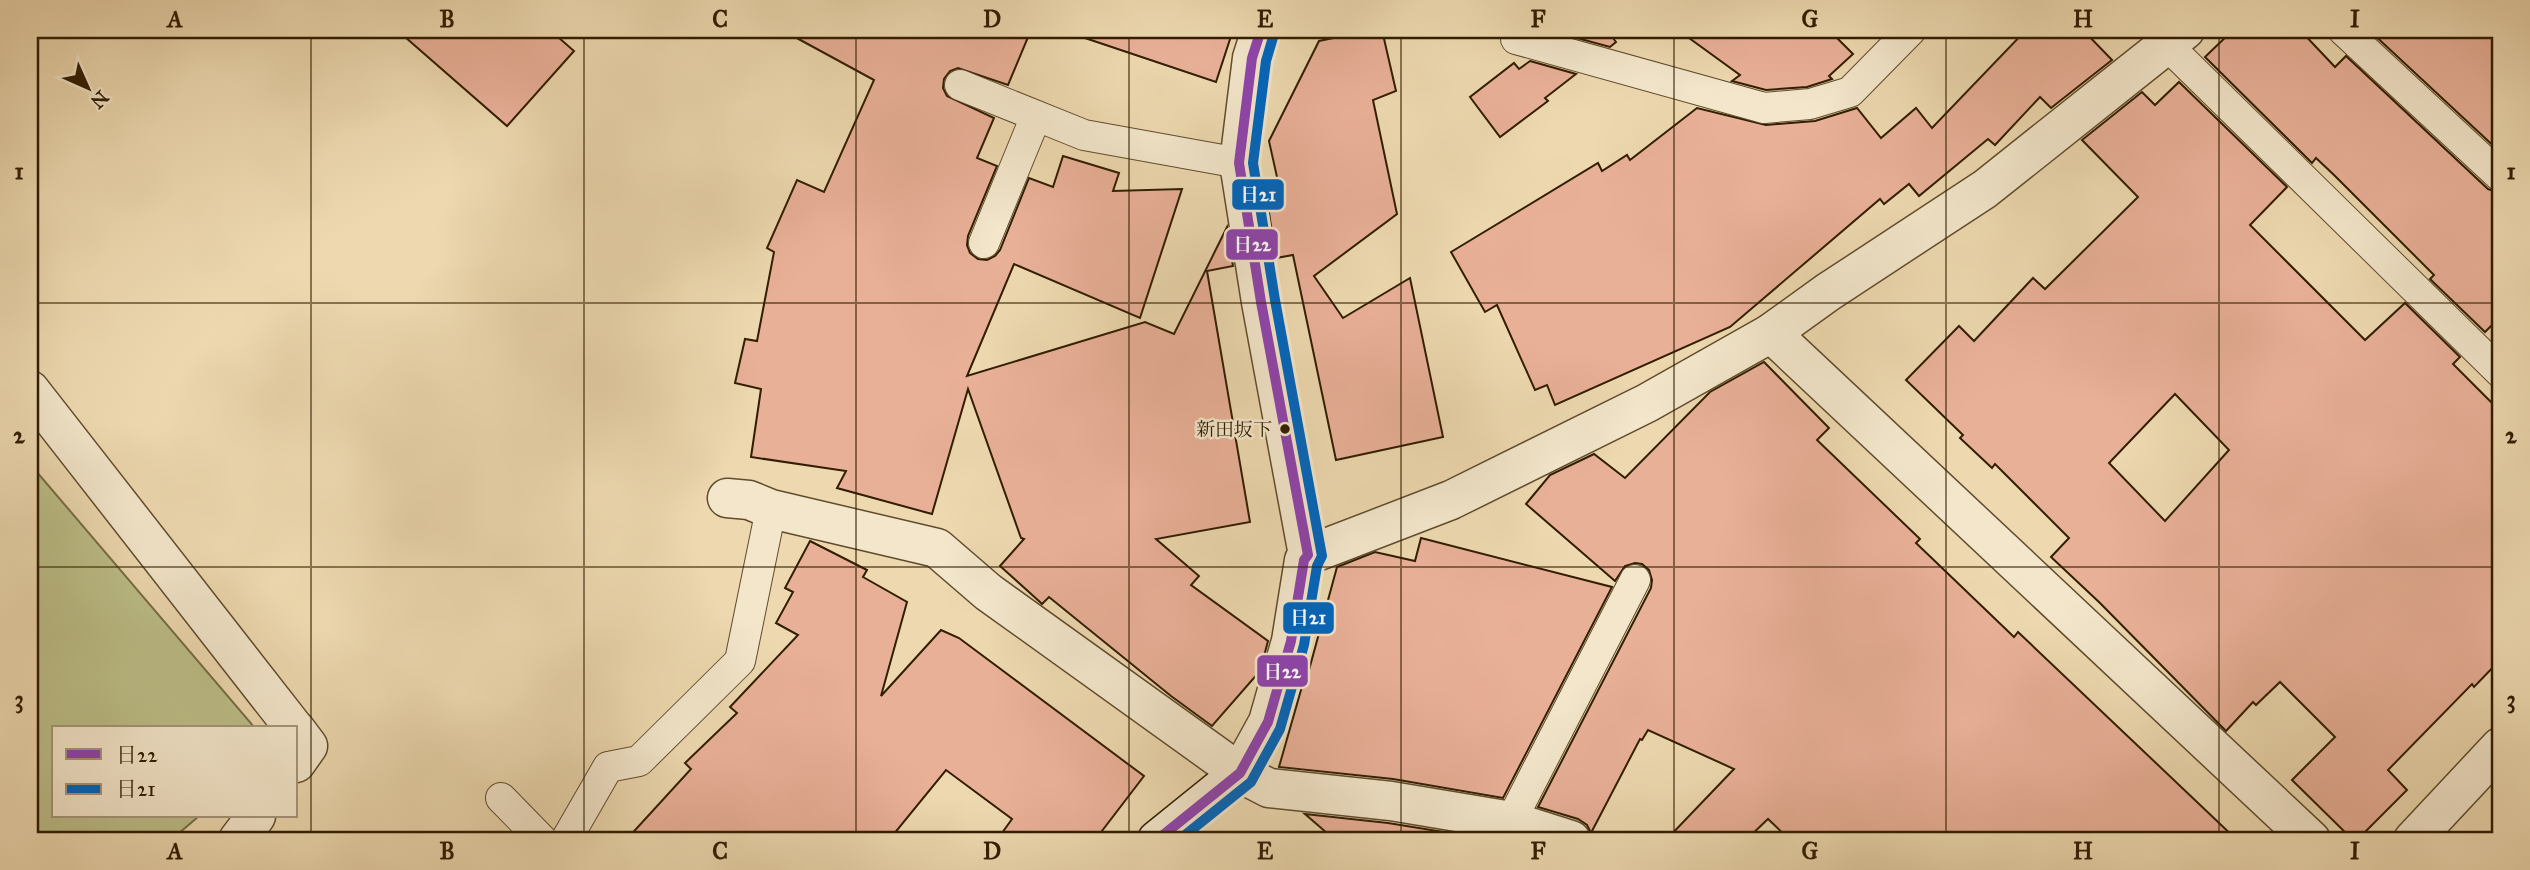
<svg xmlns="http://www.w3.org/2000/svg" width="2530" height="870" viewBox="0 0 2530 870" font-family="'IM FELL Great Primer','Noto Serif JP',serif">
  <rect width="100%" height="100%" fill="#edd8af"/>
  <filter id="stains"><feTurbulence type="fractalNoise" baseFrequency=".00286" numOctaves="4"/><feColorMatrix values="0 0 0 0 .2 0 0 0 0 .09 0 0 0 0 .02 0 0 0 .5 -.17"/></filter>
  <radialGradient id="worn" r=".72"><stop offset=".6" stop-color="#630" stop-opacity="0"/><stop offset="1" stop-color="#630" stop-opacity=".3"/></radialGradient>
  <polygon fill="#bcbe88" stroke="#766e44" stroke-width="2" points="30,464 255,728 54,728 54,816 199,816 171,840 30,840"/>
  <g fill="#e9b098" stroke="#311d00" stroke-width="2" fill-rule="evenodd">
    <polygon points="397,30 550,30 574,51 507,126"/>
    <polygon points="782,30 1031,30 1008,85 958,68 950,71 944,79 943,88 947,96 994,118 977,158 997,166 968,236 967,245 970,253 978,259 987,260 995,256 1000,250 1029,178 1053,187 1063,156 1119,173 1113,191 1182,189 1140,318 1014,264 967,376 1145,322 1174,334 1227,227 1233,266 1207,271 1250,522 1156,539 1199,576 1191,585 1268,641 1260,671 1212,726 1171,696 1049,597 1042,604 1040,602 1000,566 1024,539 1021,538 968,389 932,514 837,488 846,471 751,457 761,389 735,383 745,339 757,341 774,252 767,248 797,180 824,192 874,80"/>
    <polygon points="1083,30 1233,30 1216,82 1082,37"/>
    <polygon points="1372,30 1382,30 1396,91 1373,100 1397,214 1314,276 1343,318 1410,278 1443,437 1336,460 1293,255 1276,258 1265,187 1279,186 1269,141 1319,41"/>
    <polygon points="1573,30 1607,30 1616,42 1610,47 1566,35"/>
    <polygon points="1678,30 1829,30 1853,54 1829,76 1832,79 1807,87 1766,90 1732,81 1740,75"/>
    <polygon points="2026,30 2083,30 2112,60 2051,108 2040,97 1995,145 1988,139 1919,196 1909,184 1884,204 1880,199 1730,327 1555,405 1547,385 1535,390 1497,305 1485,312 1451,252 1598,163 1602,171 1627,155 1630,160 1697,108 1766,125 1815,121 1857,108 1881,138 1916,108 1932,128"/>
    <polygon points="2233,30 2300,30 2335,67 2346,56 2488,189 2500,193 2500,317 2485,332 2430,279 2434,275 2334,175 2316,158 2312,163 2205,57"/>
    <polygon points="2373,30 2500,30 2500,152 2371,32"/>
    <polygon points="1530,61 1576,74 1545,98 1548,101 1500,137 1470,97 1514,63 1519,69"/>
    <path d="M2179 82 2287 187 2250 225 2365 340 2405 303 2460 357 2453 364 2500 411V660L2474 687 2472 684 2388 770 2407 790 2357 840H2353L2292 780 2335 737 2280 682 2256 705 2253 702 2226 731 2100 603 2051 557 2069 538 1995 464 1992 468 1960 438 1963 435 1906 380 1959 326 1974 341 2033 278 2045 289 2138 197 2082 140 2142 92 2155 105ZM2175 394 2229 450 2165 521 2109 463Z"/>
    <polygon points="1764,362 1829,428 1817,440 1920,539 1916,543 2014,637 2018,632 2237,840 1790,840 1768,819 1746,840 1666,840 1734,769 1648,730 1642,740 1640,739 1591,833 1587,825 1578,819 1538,807 1651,588 1652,580 1649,570 1642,564 1635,563 1625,566 1615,581 1526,504 1550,475 1594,454 1625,478 1710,392"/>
    <polygon points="1421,538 1612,587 1503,798 1393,779 1279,767 1307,669 1309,670 1337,567 1375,552 1415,561"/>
    <polygon points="810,541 867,570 863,577 907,602 881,696 941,630 959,638 1144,776 1095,840 997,840 1012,819 946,770 889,840 626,840 691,769 685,763 737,713 730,707 798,635 776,623 793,592 785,588"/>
    <polygon points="1305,814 1388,823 1493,840 1335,840"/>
  </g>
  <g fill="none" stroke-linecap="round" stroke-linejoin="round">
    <g stroke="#604c2c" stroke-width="32">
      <g id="lane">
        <polyline points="2343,30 2500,176"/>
        <polyline points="1516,39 1764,108 1810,104 1850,92 1911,30"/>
        <polyline points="2166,44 2500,372"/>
        <polyline points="960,85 1084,135 1239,163"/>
        <polyline points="984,243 1036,116"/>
        <polyline points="501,798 542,840"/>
        <polyline points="1511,821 1635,580"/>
        <polyline points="566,840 608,767 639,761 740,661 771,509"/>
      </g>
    </g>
    <g stroke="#604c2c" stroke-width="41">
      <g id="street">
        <polyline points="1771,333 2311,840"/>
        <polyline points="30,390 294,728"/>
        <polyline points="727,498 749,500 771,509 937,548 988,592 1240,773 1269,788 1391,801 1511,821 1571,840"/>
        <polyline points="1308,555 1451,500 1647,403 1771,333 1828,292 1985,189 2185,30"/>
        <polyline points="296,730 308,746 296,763"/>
        <polyline points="1240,773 1268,722 1291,641 1304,560 1308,555 1261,302 1239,163 1252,58 1261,30"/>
        <polyline points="238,840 256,816"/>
        <polyline points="2413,840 2500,747"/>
      </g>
    </g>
    <g stroke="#311d00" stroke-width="41">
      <polyline id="secondary" points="1157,840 1240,773"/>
    </g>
    <use href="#lane" stroke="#f3e6cb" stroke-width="30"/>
    <use href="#street" stroke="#f3e6cb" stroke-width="38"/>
    <use href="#secondary" stroke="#f3e6cb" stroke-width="38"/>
    <g stroke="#f3e6cb" stroke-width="16">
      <polyline id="bus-1" points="1157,840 1240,773 1268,722 1291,641 1304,560 1308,555 1261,302 1239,163 1252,58 1261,30"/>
    </g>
    <g stroke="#f3e6cb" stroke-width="16">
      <polyline id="bus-2" points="1179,840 1251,782 1280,729 1304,645 1317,566 1322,556 1275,300 1253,163 1266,61 1274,34"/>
    </g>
    <use href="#bus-1" stroke="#8e44ad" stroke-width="10"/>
    <use href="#bus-2" stroke="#0065bd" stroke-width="10"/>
  </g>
  <path fill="none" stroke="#311d00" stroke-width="2" stroke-opacity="0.55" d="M311 30V840M584 30V840M856 30V840M1129 30V840M1401 30V840M1674 30V840M1946 30V840M2219 30V840M30 303H2500M30 567H2500"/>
  <circle fill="#311d00" stroke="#f3e6cb" stroke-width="2.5" cx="1285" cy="429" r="6"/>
  <g text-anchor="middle" stroke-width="5" stroke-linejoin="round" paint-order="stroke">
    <g font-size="19" fill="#311d00" stroke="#f3e6cb" text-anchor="end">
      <text x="1272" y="436">新田坂下</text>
    </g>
  </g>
  <g stroke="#f3e6cb" stroke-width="2.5">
    <rect x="1231" y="178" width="54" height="33" rx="7" fill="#0065bd"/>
    <rect x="1225" y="228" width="54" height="33" rx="7" fill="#8e44ad"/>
    <rect x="1282" y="601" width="53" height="34" rx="7" fill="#0065bd"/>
    <rect x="1256" y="654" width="53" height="34" rx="7" fill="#8e44ad"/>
  </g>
  <g font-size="19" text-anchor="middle" font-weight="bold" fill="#fff">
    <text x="1258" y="201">日21</text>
    <text x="1252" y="251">日22</text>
    <text x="1308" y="624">日21</text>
    <text x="1282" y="678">日22</text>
  </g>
  <rect width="2530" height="870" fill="none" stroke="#edd8af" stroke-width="77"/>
  <rect x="52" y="726" width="245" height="91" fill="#f3e6cb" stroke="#a5967a" stroke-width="2"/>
  <rect x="66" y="749" width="35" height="10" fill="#8e44ad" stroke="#a5967a" stroke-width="2"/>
  <text x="116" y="762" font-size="21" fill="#311d00">日22</text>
  <rect x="66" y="784" width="35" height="10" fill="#0065bd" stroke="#a5967a" stroke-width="2"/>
  <text x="116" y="796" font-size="21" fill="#311d00">日21</text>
  <g transform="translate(88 88) rotate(135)" stroke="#f3e6cb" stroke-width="5" paint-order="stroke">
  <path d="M0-5L12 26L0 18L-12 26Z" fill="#311d00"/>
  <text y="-10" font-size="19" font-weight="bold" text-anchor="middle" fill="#311d00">N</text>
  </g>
  <rect x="38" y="38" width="2454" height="794" fill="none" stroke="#311d00" stroke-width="2.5"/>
  <g font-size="23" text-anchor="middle" font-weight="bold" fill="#311d00">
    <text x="175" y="27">A</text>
    <text x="447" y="27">B</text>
    <text x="720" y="27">C</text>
    <text x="992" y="27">D</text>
    <text x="1265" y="27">E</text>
    <text x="1538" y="27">F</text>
    <text x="1810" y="27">G</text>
    <text x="2083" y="27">H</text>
    <text x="2355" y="27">I</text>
    <text x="19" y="179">1</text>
    <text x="2511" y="179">1</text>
    <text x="19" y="443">2</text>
    <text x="2511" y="443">2</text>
    <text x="19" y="707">3</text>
    <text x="2511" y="707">3</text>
    <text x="175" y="859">A</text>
    <text x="447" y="859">B</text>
    <text x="720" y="859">C</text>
    <text x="992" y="859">D</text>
    <text x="1265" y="859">E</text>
    <text x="1538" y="859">F</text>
    <text x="1810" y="859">G</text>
    <text x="2083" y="859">H</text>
    <text x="2355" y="859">I</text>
  </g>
  <rect width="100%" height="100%" filter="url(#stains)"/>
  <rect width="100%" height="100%" fill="url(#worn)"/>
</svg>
